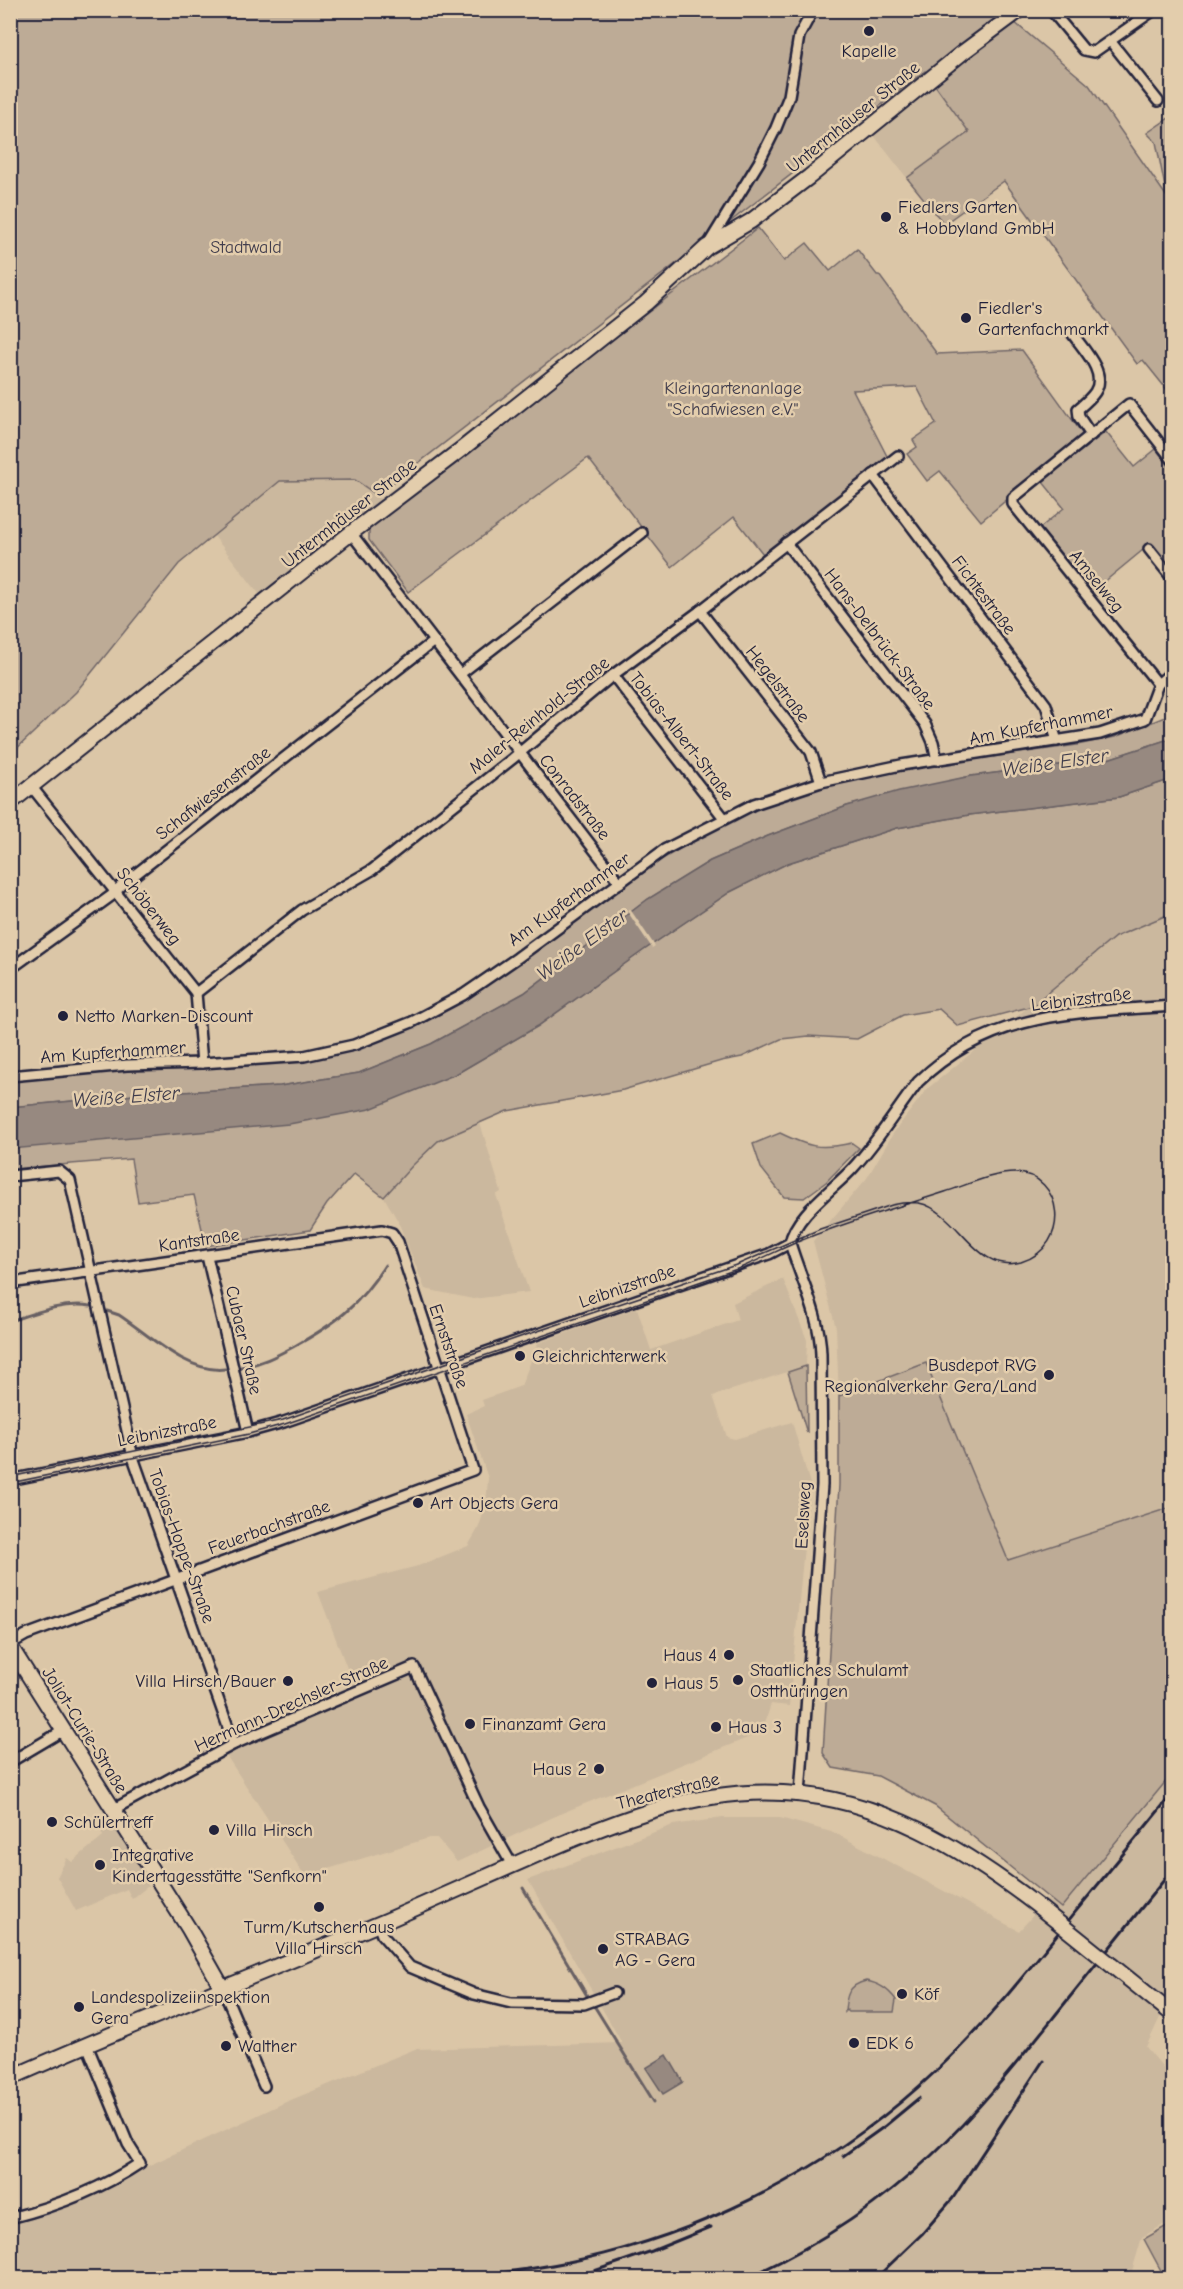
<svg xmlns="http://www.w3.org/2000/svg" width="1183" height="2289" viewBox="0 0 1183 2289" font-family="'Comic Neue',sans-serif">
  <rect width="100%" height="100%" fill="#dbc6a7"/>
  <filter id="ink" filterUnits="userSpaceOnUse"><feTurbulence type="fractalNoise" baseFrequency=".0167" numOctaves="2"/><feDisplacementMap in="SourceGraphic" scale="12" xChannelSelector="R" yChannelSelector="G"/><feConvolveMatrix kernelMatrix="1 2 1 2 8 2 1 2 1" color-interpolation-filters="sRGB"/></filter>
  <g filter="url(#ink)">
    <g fill="#cbb89e">
      <polygon points="935,85 969,132 907,178 872,133"/>
      <polygon points="355,480 377,495 381,500 260,595 214,536 280,481"/>
      <polygon points="1172,913 1172,1507 1008,1560 926,1363 839,1396 836,1328 813,1241 867,1178 894,1132 927,1089 1115,937"/>
      <polygon points="480,1123 501,1192 496,1195 529,1292 473,1299 425,1289 398,1221 384,1197 412,1166 438,1141"/>
      <polygon points="783,1279 807,1340 806,1366 713,1396 727,1437 735,1439 792,1422 810,1484 789,1706 771,1704 762,1732 562,1813 457,1862 437,1838 429,1838 305,1876 226,1755 358,1697 318,1592 418,1566 468,1546 478,1529 486,1506 488,1478 466,1414 484,1406 482,1400 521,1386 538,1343 637,1308 651,1350 738,1320 733,1303"/>
      <polygon points="1172,1761 1172,1992 1146,2047 1172,2078 1172,2220 1142,2237 1130,2278 11,2278 11,2222 27,2219 152,2164 286,2102 415,2049 622,2043 528,1880 673,1825 723,1818 780,1818 835,1833 1019,1931"/>
      <polygon points="109,1820 148,1881 148,1886 132,1899 127,1889 76,1911 57,1877 67,1858 72,1862 103,1836 99,1828"/>
    </g>
    <g fill="#bdab96" stroke="#706668" stroke-width="1.5">
      <polygon points="11,11 1001,11 1089,85 1167,197 1156,142 1147,133 1172,116 1172,396 1143,360 1137,364 1004,181 944,224 907,178 969,132 925,71 377,495 355,480 280,481 179,564 76,692 11,754"/>
      <polygon points="758,228 784,261 807,243 830,271 857,249 877,275 879,275 937,354 1022,350 1084,436 981,521 940,471 927,481 907,454 917,447 913,440 936,424 917,387 853,390 888,458 763,554 734,517 672,567 588,458 408,592 369,540 369,529 496,429"/>
      <polygon points="1106,432 1134,467 1156,449 1172,470 1172,573 1149,545 1092,592 1040,528 1064,508 1042,481"/>
      <polygon points="1172,714 1172,738 1108,759 971,776 847,806 768,836 710,861 648,899 524,993 431,1044 359,1073 280,1086 135,1095 11,1107 11,1080 339,1053 484,985 535,951 647,868 722,824 762,806 837,782 969,760 1077,745 1115,737"/>
      <polygon points="1172,779 1172,913 1115,937 1040,999 1036,1005 958,1026 939,1009 903,1015 857,1039 809,1036 781,1039 742,1057 721,1061 623,1090 507,1111 438,1141 412,1166 384,1197 354,1174 327,1204 310,1230 206,1246 194,1195 138,1202 131,1159 11,1169 10,1149 456,1074 538,1026 644,950 730,892 788,863 897,828 969,815 1119,797"/>
      <path d="M780 1133C809 1147 819 1150 852 1143L859 1148 826 1182 804 1198 784 1197 761 1168 753 1144Z"/>
      <polygon points="926,1363 1008,1560 1172,1507 1172,1774 1061,1908 935,1806 878,1776 833,1768 823,1753 839,1485 839,1396"/>
      <polygon points="806,1366 807,1433 788,1372"/>
      <path d="M866 1981C878 1983 889 1990 896 2000L894 2012H849L847 2010 845 2012C846 1996 848 1985 866 1981Z"/>
      <polygon points="1172,2223 1172,2278 1165,2278 1144,2239"/>
    </g>
    <g fill="#978980" stroke="#686064" stroke-width="1.5">
      <polygon points="1172,738 1172,779 1119,797 969,815 897,828 788,863 730,892 644,950 538,1026 456,1074 370,1109 289,1124 11,1149 10,1107 135,1095 280,1086 359,1073 431,1044 524,993 648,899 710,861 768,836 847,806 899,791 971,776 1108,759"/>
      <polygon points="667,2055 683,2082 663,2094 646,2068"/>
    </g>
    <polygon fill="#dbc6a7" points="630,909 655,946 652,948 627,911"/>
    <g fill="none" stroke-linecap="round" stroke-linejoin="round">
      <g stroke="#686064" stroke-width="3">
        <path d="M107 1311 119 1315C148 1334 188 1374 225 1369"/>
        <path d="M10 1321C37 1312 63 1302 91 1306"/>
        <path d="M241 1367C261 1364 276 1356 293 1347 335 1324 359 1306 385 1265"/>
        <polyline points="523,1888 589,1999"/>
        <polyline points="593,2004 654,2102"/>
      </g>
      <g stroke="#22223b" stroke-width="14">
        <g id="street">
          <polyline points="1051,10 1084,50 1094,52 1154,10"/>
          <polyline points="1111,42 1158,101"/>
          <polyline points="708,245 759,162 776,128 789,96 799,36 813,10"/>
          <path d="M1072 333C1082 348 1108 373 1095 392 1091 398 1084 404 1078 409L1079 417 1091 435"/>
          <polyline points="873,475 1046,705 1057,741"/>
          <polyline points="351,533 620,883"/>
          <polyline points="786,543 925,724 933,742 937,760"/>
          <polyline points="1149,549 1172,578"/>
          <polyline points="700,611 811,752 821,782"/>
          <polyline points="460,674 642,533"/>
          <polyline points="613,675 724,818"/>
          <polyline points="1158,684 1013,504 1013,498 1129,404 1172,459"/>
          <polyline points="31,786 196,993 202,1063"/>
          <polyline points="10,969 111,896 123,884 434,641"/>
          <polyline points="196,993 302,910 372,870 512,759 613,675 700,611 898,456"/>
          <polyline points="10,1076 127,1065 202,1063 304,1056 354,1045 412,1022 463,995 517,958 664,850 754,804 821,782 901,765 1100,734 1145,719 1158,684 1172,672"/>
          <polyline points="10,1176 59,1171 70,1180 133,1457 234,1744"/>
          <path d="M790 1243C801 1280 820 1315 821 1354L822 1485 800 1794"/>
          <polyline points="207,1256 248,1432"/>
          <polyline points="10,1283 382,1230 392,1233 398,1242 473,1470 26,1635 10,1644"/>
          <path d="M10 1480 248 1432 284 1422 769 1254 790 1243C795 1215 834 1189 853 1168 877 1142 896 1111 918 1082 992 1010 1077 1013 1172 1006"/>
          <polyline points="10,1762 64,1730"/>
          <polyline points="114,1809 234,1744 414,1667 479,1807 512,1865"/>
          <polyline points="378,1924 382,1935 410,1967 474,1994 511,2003 584,2004 614,1993"/>
          <polyline points="223,1989 264,2086"/>
          <path d="M10 2218C57 2206 100 2190 140 2163L128 2144 87 2045"/>
        </g>
      </g>
      <g stroke="#22223b" stroke-width="18">
        <g id="secondary">
          <polyline points="10,803 351,533 463,448 646,303 707,247 751,221 809,177 962,53 1020,10"/>
          <polyline points="10,1646 189,1929 223,1989"/>
          <path d="M10 2078C137 2022 265 1972 393 1918 441 1897 488 1876 536 1855 614 1821 696 1788 783 1793 881 1798 964 1849 1039 1907"/>
        </g>
      </g>
      <use href="#street" stroke="#e3cdac" stroke-width="9"/>
      <use href="#secondary" stroke="#e3cdac" stroke-width="14"/>
      <path stroke="#22223b" stroke-width="1.5" d="M10 1477 283 1420 526 1335 739 1264 820 1229 892 1205C901 1203 910 1202 919 1203 959 1211 975 1275 1021 1262 1073 1246 1063 1173 1015 1173 992 1173 967 1185 945 1192 899 1207 852 1220 807 1238 784 1247 762 1259 740 1268L285 1424 249 1434 10 1483"/>
      <g stroke="#22223b" stroke-width="3">
        <polyline points="843,2156 885,2126 919,2098"/>
        <path d="M461 2278C509 2272 557 2266 604 2254 728 2222 844 2158 937 2070 987 2023 1029 1969 1072 1916 1105 1876 1139 1835 1172 1794"/>
        <polyline points="574,2278 652,2251 711,2227"/>
        <path d="M747 2278C814 2247 879 2205 932 2155 980 2110 1020 2059 1061 2008 1098 1962 1135 1916 1172 1870"/>
        <polyline points="876,2278 922,2234 953,2198 1043,2061"/>
      </g>
      <g stroke="#22223b" stroke-width="18" stroke-linecap="butt">
        <polyline id="secondary-bridge" points="1039,1907 1171,2013"/>
      </g>
      <use href="#secondary-bridge" stroke="#e3cdac" stroke-width="14"/>
    </g>
  </g>
  <g fill="#22223b" stroke="#e3cdac" stroke-width="2">
    <circle cx="869" cy="31" r="6"/>
    <circle cx="886" cy="217" r="6"/>
    <circle cx="966" cy="318" r="6"/>
    <circle cx="63" cy="1016" r="6"/>
    <circle cx="520" cy="1356" r="6"/>
    <circle cx="1049" cy="1375" r="6"/>
    <circle cx="418" cy="1503" r="6"/>
    <circle cx="729" cy="1655" r="6"/>
    <circle cx="738" cy="1680" r="6"/>
    <circle cx="288" cy="1681" r="6"/>
    <circle cx="652" cy="1683" r="6"/>
    <circle cx="470" cy="1724" r="6"/>
    <circle cx="716" cy="1727" r="6"/>
    <circle cx="599" cy="1769" r="6"/>
    <circle cx="52" cy="1822" r="6"/>
    <circle cx="214" cy="1830" r="6"/>
    <circle cx="100" cy="1865" r="6"/>
    <circle cx="319" cy="1907" r="6"/>
    <circle cx="603" cy="1949" r="6"/>
    <circle cx="902" cy="1994" r="6"/>
    <circle cx="79" cy="2007" r="6"/>
    <circle cx="854" cy="2043" r="6"/>
    <circle cx="226" cy="2046" r="6"/>
  </g>
  <g text-anchor="middle" stroke-width="5" stroke-linejoin="round" paint-order="stroke">
    <g font-size="18" fill="#22223b" stroke="#e3cdac" text-anchor="start">
      <text x="869" y="57" text-anchor="middle">Kapelle</text>
      <text x="898" y="213">Fiedlers Garten<tspan x="898" dy="21">&amp; Hobbyland GmbH</tspan></text>
      <text x="978" y="314">Fiedler's<tspan x="978" dy="21">Gartenfachmarkt</tspan></text>
      <text x="75" y="1022">Netto Marken-Discount</text>
      <text x="532" y="1362">Gleichrichterwerk</text>
      <text x="1037" y="1371" text-anchor="end">Busdepot RVG<tspan x="1037" dy="21">Regionalverkehr Gera/Land</tspan></text>
      <text x="430" y="1509">Art Objects Gera</text>
      <text x="717" y="1661" text-anchor="end">Haus 4</text>
      <text x="750" y="1676">Staatliches Schulamt<tspan x="750" dy="21">Ostthüringen</tspan></text>
      <text x="276" y="1687" text-anchor="end">Villa Hirsch/Bauer</text>
      <text x="664" y="1689">Haus 5</text>
      <text x="482" y="1730">Finanzamt Gera</text>
      <text x="728" y="1733">Haus 3</text>
      <text x="587" y="1775" text-anchor="end">Haus 2</text>
      <text x="64" y="1828">Schülertreff</text>
      <text x="226" y="1836">Villa Hirsch</text>
      <text x="112" y="1861">Integrative<tspan x="112" dy="21">Kindertagesstätte "Senfkorn"</tspan></text>
      <text x="319" y="1933" text-anchor="middle">Turm/Kutscherhaus<tspan x="319" dy="21">Villa Hirsch</tspan></text>
      <text x="615" y="1945">STRABAG<tspan x="615" dy="21">AG - Gera</tspan></text>
      <text x="914" y="2000">Köf</text>
      <text x="91" y="2003">Landespolizeiinspektion<tspan x="91" dy="21">Gera</tspan></text>
      <text x="866" y="2049">EDK 6</text>
      <text x="238" y="2052">Walther</text>
    </g>
    <g font-size="18" fill="#22223b" stroke="#e3cdac">
      <text transform="translate(853 117) rotate(-39)" y="6">Untermhäuser Straße</text>
      <text transform="translate(349 513) rotate(-38)" y="6">Untermhäuser Straße</text>
      <text transform="translate(1097 581) rotate(51)" y="6">Amselweg</text>
      <text transform="translate(984 595) rotate(53)" y="6">Fichtestraße</text>
      <text transform="translate(880 639) rotate(53)" y="6">Hans-Delbrück-Straße</text>
      <text transform="translate(778 684) rotate(52)" y="6">Hegelstraße</text>
      <text transform="translate(539 715) rotate(-39)" y="6">Maler-Reinhold-Straße</text>
      <text transform="translate(1041 725) rotate(-11)" y="6">Am Kupferhammer</text>
      <text transform="translate(682 736) rotate(52)" y="6">Tobias-Albert-Straße</text>
      <text transform="translate(213 793) rotate(-38)" y="6">Schafwiesenstraße</text>
      <text transform="translate(575 797) rotate(52)" y="6">Conradstraße</text>
      <text transform="translate(569 899) rotate(-36)" y="6">Am Kupferhammer</text>
      <text transform="translate(149 906) rotate(52)" y="6">Schöberweg</text>
      <text transform="translate(1081 999) rotate(-7)" y="6">Leibnizstraße</text>
      <text transform="translate(113 1052) rotate(-4)" y="6">Am Kupferhammer</text>
      <text transform="translate(199 1240) rotate(-8)" y="6">Kantstraße</text>
      <text transform="translate(627 1286) rotate(-19)" y="6">Leibnizstraße</text>
      <text transform="translate(244 1340) rotate(77)" y="6">Cubaer Straße</text>
      <text transform="translate(449 1346) rotate(71)" y="6">Ernststraße</text>
      <text transform="translate(167 1431) rotate(-11)" y="6">Leibnizstraße</text>
      <text transform="translate(803 1515) rotate(-87)" y="6">Eselsweg</text>
      <text transform="translate(269 1527) rotate(-20)" y="6">Feuerbachstraße</text>
      <text transform="translate(182 1546) rotate(70)" y="6">Tobias-Hoppe-Straße</text>
      <text transform="translate(291 1704) rotate(-24)" y="6">Hermann-Drechsler-Straße</text>
      <text transform="translate(85 1730) rotate(58)" y="6">Joliot-Curie-Straße</text>
      <text transform="translate(668 1791) rotate(-14)" y="6">Theaterstraße</text>
    </g>
    <g font-size="18" fill="#413d4d" stroke="#e3cdac">
      <text x="246" y="253">Stadtwald</text>
      <text x="733" y="394">Kleingartenanlage<tspan x="733" dy="21">"Schafwiesen e.V."</tspan></text>
    </g>
    <g font-size="20" font-style="italic" fill="#3f3c4c" stroke="#e3cdac">
      <text transform="translate(1055 762) rotate(-8)" y="7">Weiße Elster</text>
      <text transform="translate(582 944) rotate(-36)" y="7">Weiße Elster</text>
      <text transform="translate(126 1096) rotate(-4)" y="7">Weiße Elster</text>
    </g>
  </g>
  <rect width="1183" height="2289" fill="none" stroke="#e3cdac" stroke-width="36"/>
  <rect x="18" y="18" width="1147" height="2253" fill="none" stroke="#22223b" stroke-width="2" filter="url(#ink)"/>
</svg>
